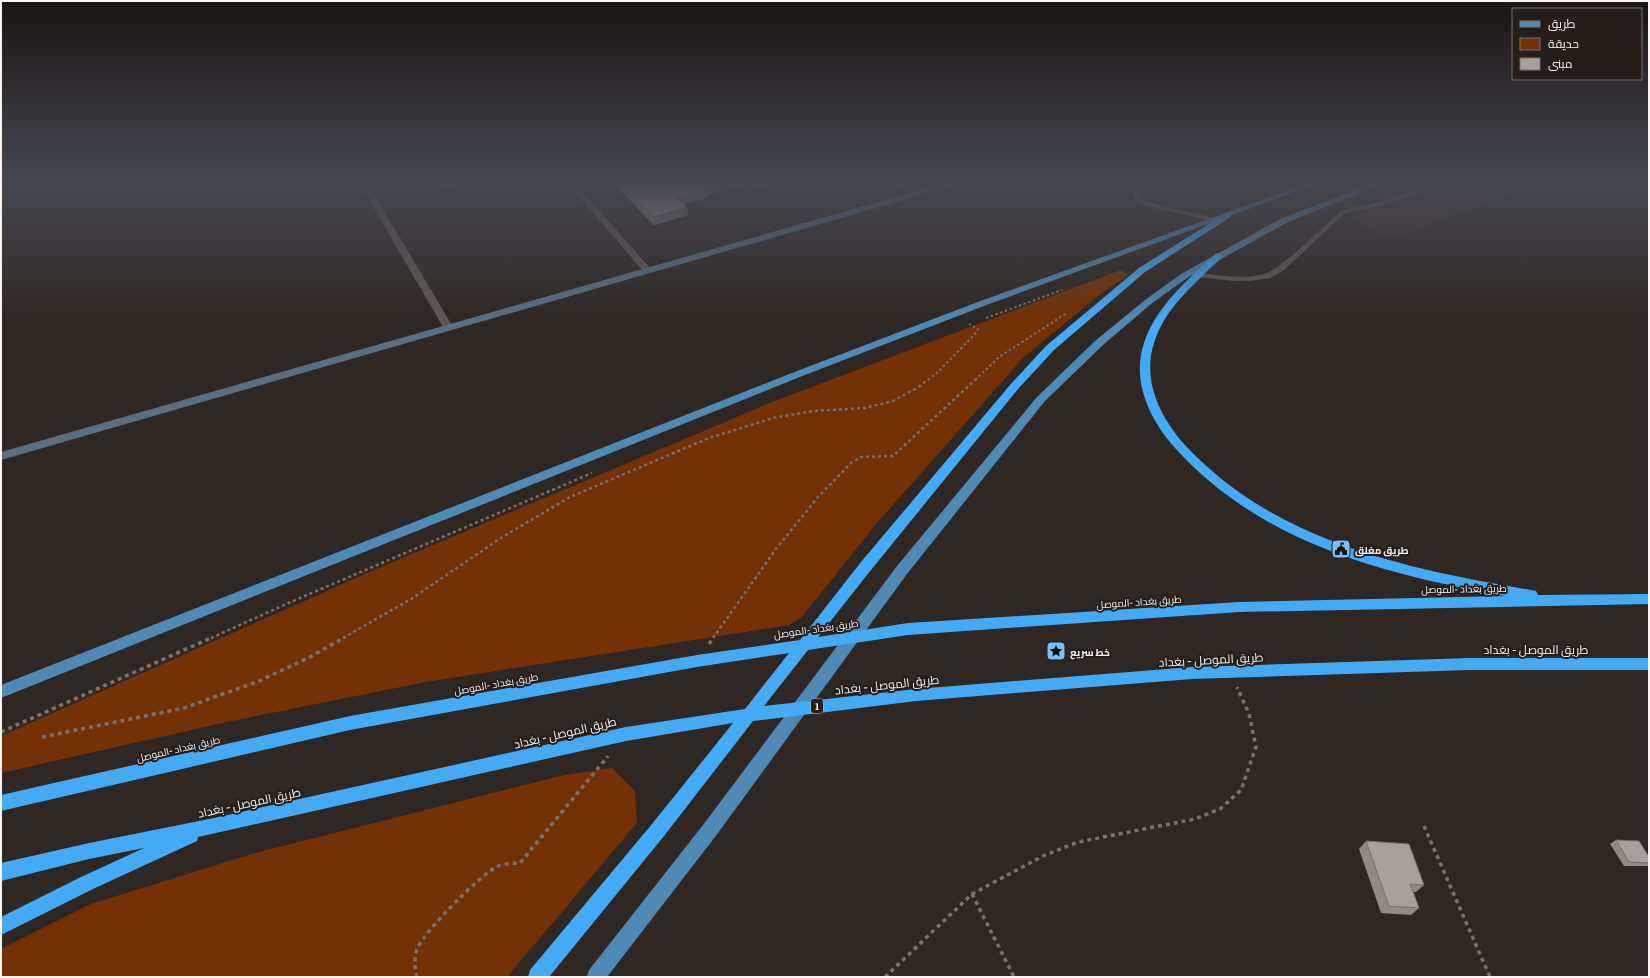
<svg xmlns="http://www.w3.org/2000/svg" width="1650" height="978" font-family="Literata,Cairo,serif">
<rect width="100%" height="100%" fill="#2e2723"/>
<path fill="#3c2e28" d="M1423,184h97l6,4 -130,50h-9l-42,-24z"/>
<g fill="#733105">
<path d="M1121,270l7,5 -29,20 -76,63 -146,165 -76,95 -12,7 -363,57 -199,40 -226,51v-37l373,-166 398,-168z"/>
<path d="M612,768l23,23 2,32 -130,154h-506v-28l90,-45 164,-51 310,-78z"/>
</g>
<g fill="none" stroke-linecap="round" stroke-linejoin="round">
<g stroke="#79726f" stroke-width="2" stroke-dasharray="2.5 2.5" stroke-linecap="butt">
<path d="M986,318l76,-28"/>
<path d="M928,380l10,-8 37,-38 3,-5 -9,-5"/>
<path d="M975,380l24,-23 68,-44"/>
</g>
<g stroke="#79726f" stroke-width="2.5" stroke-dasharray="3 3" stroke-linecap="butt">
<path d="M211,638l82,-37 299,-128"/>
<path d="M343,638l68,-39 93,-63 66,-39 139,-59 64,-20 40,-7 52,-3 28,-7 24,-13 12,-9"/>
<path d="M713,638l63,-89 42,-52 33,-34 10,-6 32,-1 83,-77"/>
</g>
<g stroke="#79726f" stroke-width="3.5" stroke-dasharray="4 4" stroke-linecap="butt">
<path d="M709,644l5,-7"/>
<path d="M1,732l212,-95"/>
<path d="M42,737l142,-29 75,-27 51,-24 35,-20"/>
<path d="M1424,826l66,151"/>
<path d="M972,894l42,83"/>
<path d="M417,977c-3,-10 -3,-21 1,-30 9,-18 60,-70 78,-80 7,-4 16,-3 24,-4l88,-107"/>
<path d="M885,977l87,-83 71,-38 35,-14 117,-23 25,-10 21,-19 15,-43 -7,-33 -12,-27"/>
</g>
<g fill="#605753" fill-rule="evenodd">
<path d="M1149,184h8l-18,10 1,4 11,5 64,15 4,2 -4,2 -68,-16 -12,-6 -3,-7 1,-1z"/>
<path d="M1433,184h9l-41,16 -21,6 -26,5 -10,3 -61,57 -13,7 -19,3h-16l-36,-4 -4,-2 4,-2c21,2 44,7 65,1 18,-5 59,-48 76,-62l12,-5 38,-7z"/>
</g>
<g fill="#605753" fill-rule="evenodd">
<path d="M360,184h8l85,143 -2,2 -3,1 -5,-3z"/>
<path d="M568,184h8l74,84 2,2 -2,2h-6z"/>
<path d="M896,184h9l13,10 -4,2h-3z"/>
</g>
<path fill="#587084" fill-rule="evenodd" d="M941,184h12l-1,2 -951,274v-8z"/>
<g fill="#4f89b5" fill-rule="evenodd">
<path d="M1306,184h11l-328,120 -184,71 -804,323v-13l796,-314 186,-71z"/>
<path d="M1371,184h11l-96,39 -99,55 -36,26 -48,41 -58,56 -138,173 -192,263 -108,140h-20l2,-7 114,-145 194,-259 140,-169 58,-56 50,-41 36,-26 99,-55z"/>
</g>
<path fill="#44aaf6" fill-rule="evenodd" d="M1226,213l4,3 -1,2 -84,54 -91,78 -36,39 -147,181 -53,67 90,-14 331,-21 266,-6c-122,-22 -244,-53 -330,-148 -25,-28 -44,-67 -31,-105 12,-37 44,-63 71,-89l3,-1 4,3 -1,2c-25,25 -56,49 -67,85 -12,37 6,74 31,102 90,97 221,124 346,145l5,1 2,4 111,-1v10l-410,8 -331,23 -100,15 -44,56 152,-17 276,-22 277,-9h180v12h-180l-277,9 -276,22 -163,20 -89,115 -115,141h-21l2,-7 122,-146 81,-101 -107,18 -428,96 -1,4 -104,48 -92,46v-18l80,-40 63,-29 -55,11 -88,22v-18l88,-20 120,-24 417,-92 119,-18 44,-56 -92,14 -347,63 -349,81v-16l349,-79 347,-61 103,-15 61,-78 149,-177 36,-39 93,-78z"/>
</g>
<g fill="#918985">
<path d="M611,184h135l-37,11v2l-25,7 3,3 1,8 -34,10 -39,-40 -2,1z"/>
<path d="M754,184h21l-15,5z"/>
<path d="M1616,840l33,17v8l-2,1h-23l-14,-22z"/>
<path d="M1366,841l58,44 -8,7h-3l6,16 -8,7 -30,-2 -22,-64z"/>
</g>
<g fill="#766f6c">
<path d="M443,184h23l-21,4z"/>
<path d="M718,184h28l-37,11v2l-31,9 -1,-8 29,-11z"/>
<path d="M760,184h15l-15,5z"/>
<path d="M687,207l1,8 -34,10 -1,-8z"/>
</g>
<g fill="#a99f9b" stroke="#766f6c">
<path d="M620,184h98l-12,3 2,2 -31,9 10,9 -34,10z"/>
<path d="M1616,840l23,1 10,16v6l-20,-1z"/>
<path d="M1366,841l43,3 15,41 -14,-1 9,24 -30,-2z"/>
</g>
<linearGradient id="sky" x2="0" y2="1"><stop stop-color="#191513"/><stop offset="0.57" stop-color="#464750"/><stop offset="1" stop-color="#464750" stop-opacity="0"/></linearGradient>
<rect width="1650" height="321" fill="url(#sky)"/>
<defs>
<g id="civic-square" transform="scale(1)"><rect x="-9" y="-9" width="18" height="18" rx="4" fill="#7abff8" stroke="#251d1a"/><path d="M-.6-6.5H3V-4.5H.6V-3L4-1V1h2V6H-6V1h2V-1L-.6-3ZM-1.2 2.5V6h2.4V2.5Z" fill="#111"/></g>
<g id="sight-square" transform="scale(1)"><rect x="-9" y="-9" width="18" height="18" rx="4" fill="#7abff8" stroke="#251d1a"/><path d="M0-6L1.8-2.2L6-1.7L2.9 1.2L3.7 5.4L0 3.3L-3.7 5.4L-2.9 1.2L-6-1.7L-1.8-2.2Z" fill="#111"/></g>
</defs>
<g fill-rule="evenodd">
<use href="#civic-square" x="1341" y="549"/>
<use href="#sight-square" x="1056" y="651"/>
</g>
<g text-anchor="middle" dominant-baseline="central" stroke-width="4" stroke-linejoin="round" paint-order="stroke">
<rect fill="#251d1a" stroke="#b9b3b0" stroke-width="1" x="811" y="699" width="12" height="14" rx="3"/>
<g font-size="9" font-weight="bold" fill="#f9f3f1">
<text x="817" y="706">1</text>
</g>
<g font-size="10" font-weight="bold" fill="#f9f3f1" stroke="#251d1a" text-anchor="start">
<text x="1355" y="549">طريق مغلق</text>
<text x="1070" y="651">خط سريع</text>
</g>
<g font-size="10" fill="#f9f3f1" stroke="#251d1a">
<text transform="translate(1464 588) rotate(-1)">طريق بغداد -الموصل</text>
<text transform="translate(1139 601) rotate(-4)">طريق بغداد -الموصل</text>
<text transform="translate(816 628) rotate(-8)">طريق بغداد -الموصل</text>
<text transform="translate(496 683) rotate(-10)">طريق بغداد -الموصل</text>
<text transform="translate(178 748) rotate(-13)">طريق بغداد -الموصل</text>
</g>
<g font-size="12" fill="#f9f3f1" stroke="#251d1a">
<text x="1536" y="649">طريق الموصل - بغداد</text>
<text transform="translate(1211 659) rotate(-3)">طريق الموصل - بغداد</text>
<text transform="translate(887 684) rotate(-6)">طريق الموصل - بغداد</text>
<text transform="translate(565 732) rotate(-13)">طريق الموصل - بغداد</text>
<text transform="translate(249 802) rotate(-12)">طريق الموصل - بغداد</text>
</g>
</g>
<rect width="1650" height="978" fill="none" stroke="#f9f3f1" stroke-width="4"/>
<rect x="1512" y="8" width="130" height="72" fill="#251d1a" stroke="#7a7370"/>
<rect x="1520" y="21" width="20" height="6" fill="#4f89b5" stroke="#7a7370"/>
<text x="1548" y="28" font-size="12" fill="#f9f3f1">طريق</text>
<rect x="1520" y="38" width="20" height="12" fill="#733105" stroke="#7a7370"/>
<text x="1548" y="48" font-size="12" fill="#f9f3f1">حديقة</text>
<rect x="1520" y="58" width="20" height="12" fill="#a99f9b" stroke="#7a7370"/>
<text x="1548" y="68" font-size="12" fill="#f9f3f1">مبنى</text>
</svg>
